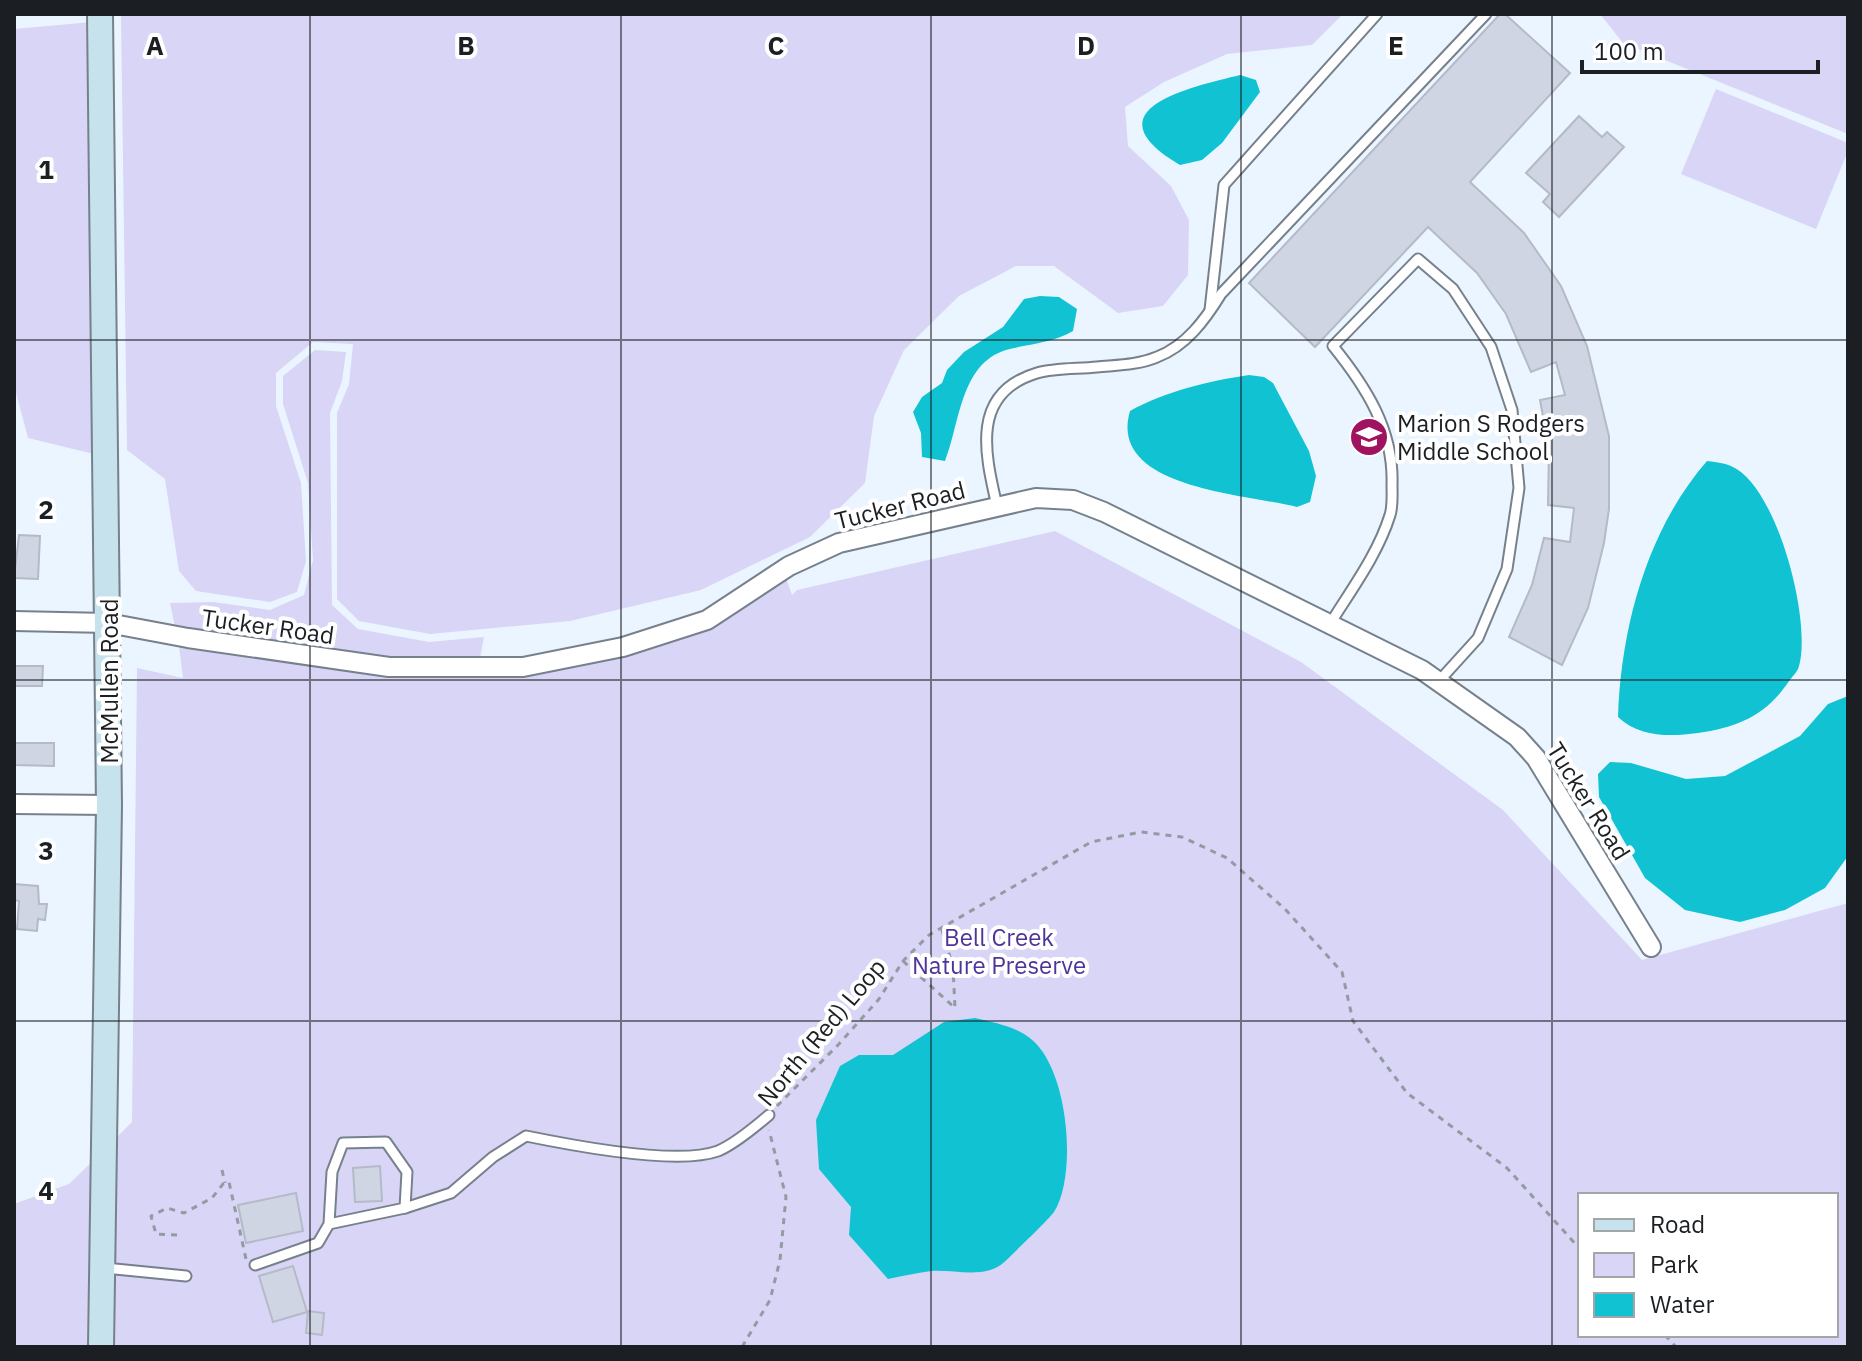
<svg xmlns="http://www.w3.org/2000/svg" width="1862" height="1361" font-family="'IBM Plex Sans',sans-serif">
<rect width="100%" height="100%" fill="#ebf5ff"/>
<g fill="#d9d5f6" fill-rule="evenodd">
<path d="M121,14h1222l-31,31 -85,9 -63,28 -39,25 3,39 43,40 18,34 -1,55 -25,31 -45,7 -64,-47h-38l-57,30 -55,54 -30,66 -9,67 -55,54 -109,53 -131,31 -140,13 -71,-13 -22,-22v-186l12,-29 4,-40 -40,-2 -37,31v33l25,77 5,78 -9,31 -27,10 -74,-11 -17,-20 -14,-92 -38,-29z"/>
<path d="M1600,14h248v120l-225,-91z"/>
<path d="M92,22l6,433 -70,-17 -14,-53v-356z"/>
<path d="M1716,89l132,54v8l-32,78 -135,-55z"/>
<path d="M315,350l31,2 -4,29 -12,32 2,192 26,24 71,13 55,-5 -4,21h-90l-215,-31 -5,-24 43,-1 57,8 34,-15 9,-35 -5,-77 -25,-79v-28z"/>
<path d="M1055,531l246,131 202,148 139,150 206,-57v444h-1739l3,-205 20,-20 5,-454 46,10 -4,-32 209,30h136l101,-20 84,-27 77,-51 6,17 5,-5zM1580,1195h256v140h-256z"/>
<path d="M96,1158l-3,189h-79v-143l55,-20z"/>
</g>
<g fill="#11c3d2">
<path d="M1240,75l16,5 4,12 -38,51 -20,17 -22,5c-94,-56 12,-78 60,-90z"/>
<path d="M1040,296l19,1 18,12 -4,22c-20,12 -45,13 -67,19 -46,14 -46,74 -61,111l-23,-4 -1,-24 -8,-21 9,-15 20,-14 5,-13 17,-18 39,-25 21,-28z"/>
<path d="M1249,375l15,2 9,6 36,68 7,25 -6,26 -13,5c-50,-13 -190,-18 -167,-96 36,-20 79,-30 119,-36z"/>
<path d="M1707,461c8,1 17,2 24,5 46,19 81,155 68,200 -1,5 -7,11 -10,15 -23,35 -52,46 -91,52 -29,4 -59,4 -80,-16 3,-90 29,-187 89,-256z"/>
<path d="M1848,696v160l-23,32 -40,22 -45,12 -55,-12 -40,-32 -46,-81 -1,-23 12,-12 21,1 55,16 39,-3 75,-40 28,-32z"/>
<path d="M975,1018c20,5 40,8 56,21 37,29 47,135 23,173 -2,4 -47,48 -52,52 -20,15 -49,5 -71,7 -15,2 -29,5 -43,8l-39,-44 2,-28 -32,-38 -3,-49 24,-54 19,-11h34l51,-33z"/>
</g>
<g fill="#cfd5e3" stroke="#b4bac8" stroke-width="2">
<path d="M1500,14h5l65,59 -100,109 54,51 37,53 26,60 22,90v73l-5,34 -16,65 -26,57 -53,-28 23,-52 12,-47 26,4 4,-34 -26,-3 1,-56 -9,-49 25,-5 -9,-33 -25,10 -25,-58 -29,-41 -49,-46 -113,120 -66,-64z"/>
<path d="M1579,116l23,21 5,-5 17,15 -65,70 -16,-15 7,-8 -24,-21z"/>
<path d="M19,535l21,1 -2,43 -24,-1z"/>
<path d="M14,666h29l-1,20h-28z"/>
<path d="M14,743h40v23l-40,-1z"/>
<path d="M14,884l24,2 1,18h8l-2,16 -7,-1 -1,12 -20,-2 2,-28 -5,-1z"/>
<path d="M380,1166l2,35 -27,1 -2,-34z"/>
<path d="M296,1193l7,38 -57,12 -8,-38z"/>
<path d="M293,1266l14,46 -34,10 -14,-46z"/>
<path d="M308,1311l16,2 -2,22 -16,-2z"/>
</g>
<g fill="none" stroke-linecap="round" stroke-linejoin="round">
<g stroke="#76818c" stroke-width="13">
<g id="lane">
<path d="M1210,310l14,-125 153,-171"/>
<path d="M997,506c-12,-52 -27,-113 40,-133 18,-5 41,-4 60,-6 20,-2 41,-2 60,-10 29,-11 48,-37 64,-63l265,-280"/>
<path d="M1330,624c21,-34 48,-70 60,-109 3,-9 2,-21 2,-30 2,-55 -26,-98 -59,-139l85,-87 35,30 38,58 21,63 7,78 -12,81 -29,69 -39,43"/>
<path d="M405,1208l46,-15 42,-36 33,-21c44,9 151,30 192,15 17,-7 37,-24 51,-36"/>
<path d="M255,1265l63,-22 11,-19 76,-16 2,-36 -21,-30 -43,1 -11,29 -3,52"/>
<path d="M105,1268l81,8"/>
</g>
</g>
<g stroke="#76818c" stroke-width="22">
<g id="street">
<path d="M14,621l94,2 80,15 201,29h134l100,-20 84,-27 82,-54 50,-23 197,-45 37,2 31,12 318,158 95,67 19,21 115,189"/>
<path d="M14,804l95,1"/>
</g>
</g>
<g stroke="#76818c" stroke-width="28">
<path id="secondary" d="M100,14l9,791 -8,542"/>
</g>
<g stroke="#939ba2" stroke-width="3" stroke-dasharray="6 6" stroke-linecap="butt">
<path d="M903,961l52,47 -2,-41 -12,-40"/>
<path d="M777,1106l62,-62 40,-45 24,-38 26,-26 162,-93 50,-10 41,5 45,21 58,51 57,63 11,49 54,72 100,75 73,81"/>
<path d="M222,1170l3,13"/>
<path d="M177,1235l-21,-1 -5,-18 16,-8 17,5 28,-15 11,-14 6,-2 17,77"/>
<path d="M1665,1335l11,12"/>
<path d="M742,1347l28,-47 10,-40 6,-63 -17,-67"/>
</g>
<use href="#lane" stroke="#fff" stroke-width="9"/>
<use href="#street" stroke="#fff" stroke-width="18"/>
<use href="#secondary" stroke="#c6e2ec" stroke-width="24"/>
</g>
<path fill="none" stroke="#1b1f23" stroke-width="2" stroke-opacity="0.55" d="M310,14v1333M621,14v1333M931,14v1333M1241,14v1333M1552,14v1333M14,340h1834M14,680h1834M14,1021h1834"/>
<defs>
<g id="school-disc" transform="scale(2)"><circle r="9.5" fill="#a0145f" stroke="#fff"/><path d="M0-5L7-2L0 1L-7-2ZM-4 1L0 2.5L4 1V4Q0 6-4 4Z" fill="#fff"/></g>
</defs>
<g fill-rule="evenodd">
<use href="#school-disc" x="1369" y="437"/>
</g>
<g text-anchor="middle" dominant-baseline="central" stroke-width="8" stroke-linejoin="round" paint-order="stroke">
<g font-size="24" fill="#1b1f23" stroke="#fff" text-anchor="start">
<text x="1397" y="423">Marion S Rodgers<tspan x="1397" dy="28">Middle School</tspan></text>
</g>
<g font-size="24" fill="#1b1f23" stroke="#fff">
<text transform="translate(900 505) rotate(-14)">Tucker Road</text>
<text transform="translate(268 626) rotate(8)">Tucker Road</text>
<text transform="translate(109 681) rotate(-90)">McMullen Road</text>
<text transform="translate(1589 801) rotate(58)">Tucker Road</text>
<text transform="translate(821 1032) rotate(-50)">North (Red) Loop</text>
</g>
<g font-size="24" fill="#4f3498" stroke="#fff">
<text x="999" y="937">Bell Creek<tspan x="999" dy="28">Nature Preserve</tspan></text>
</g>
</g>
<g font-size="26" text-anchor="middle" font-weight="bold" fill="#1b1f23" stroke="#fff" stroke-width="8" stroke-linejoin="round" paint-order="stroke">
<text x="155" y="55">A</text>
<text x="466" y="55">B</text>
<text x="776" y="55">C</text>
<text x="1086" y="55">D</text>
<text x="1396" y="55">E</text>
<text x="46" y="179">1</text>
<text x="46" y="519">2</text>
<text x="46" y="860">3</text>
<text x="46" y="1200">4</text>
</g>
<rect width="1862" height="1361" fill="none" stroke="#1b1f23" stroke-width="32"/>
<rect x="1578" y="1193" width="260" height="144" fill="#ffffff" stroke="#a4a5a7" stroke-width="2"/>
<rect x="1594" y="1219" width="40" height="12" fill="#c6e2ec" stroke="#a4a5a7" stroke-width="2"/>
<text x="1650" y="1233" font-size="24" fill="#1b1f23">Road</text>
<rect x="1594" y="1253" width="40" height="24" fill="#d9d5f6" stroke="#a4a5a7" stroke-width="2"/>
<text x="1650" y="1273" font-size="24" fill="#1b1f23">Park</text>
<rect x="1594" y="1293" width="40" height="24" fill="#11c3d2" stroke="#a4a5a7" stroke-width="2"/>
<text x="1650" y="1313" font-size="24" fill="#1b1f23">Water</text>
<path d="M1582 60v12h236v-12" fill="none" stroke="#1b1f23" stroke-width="4"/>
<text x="1594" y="60" font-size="24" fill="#1b1f23" stroke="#ffffff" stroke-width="6" paint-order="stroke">100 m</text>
</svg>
